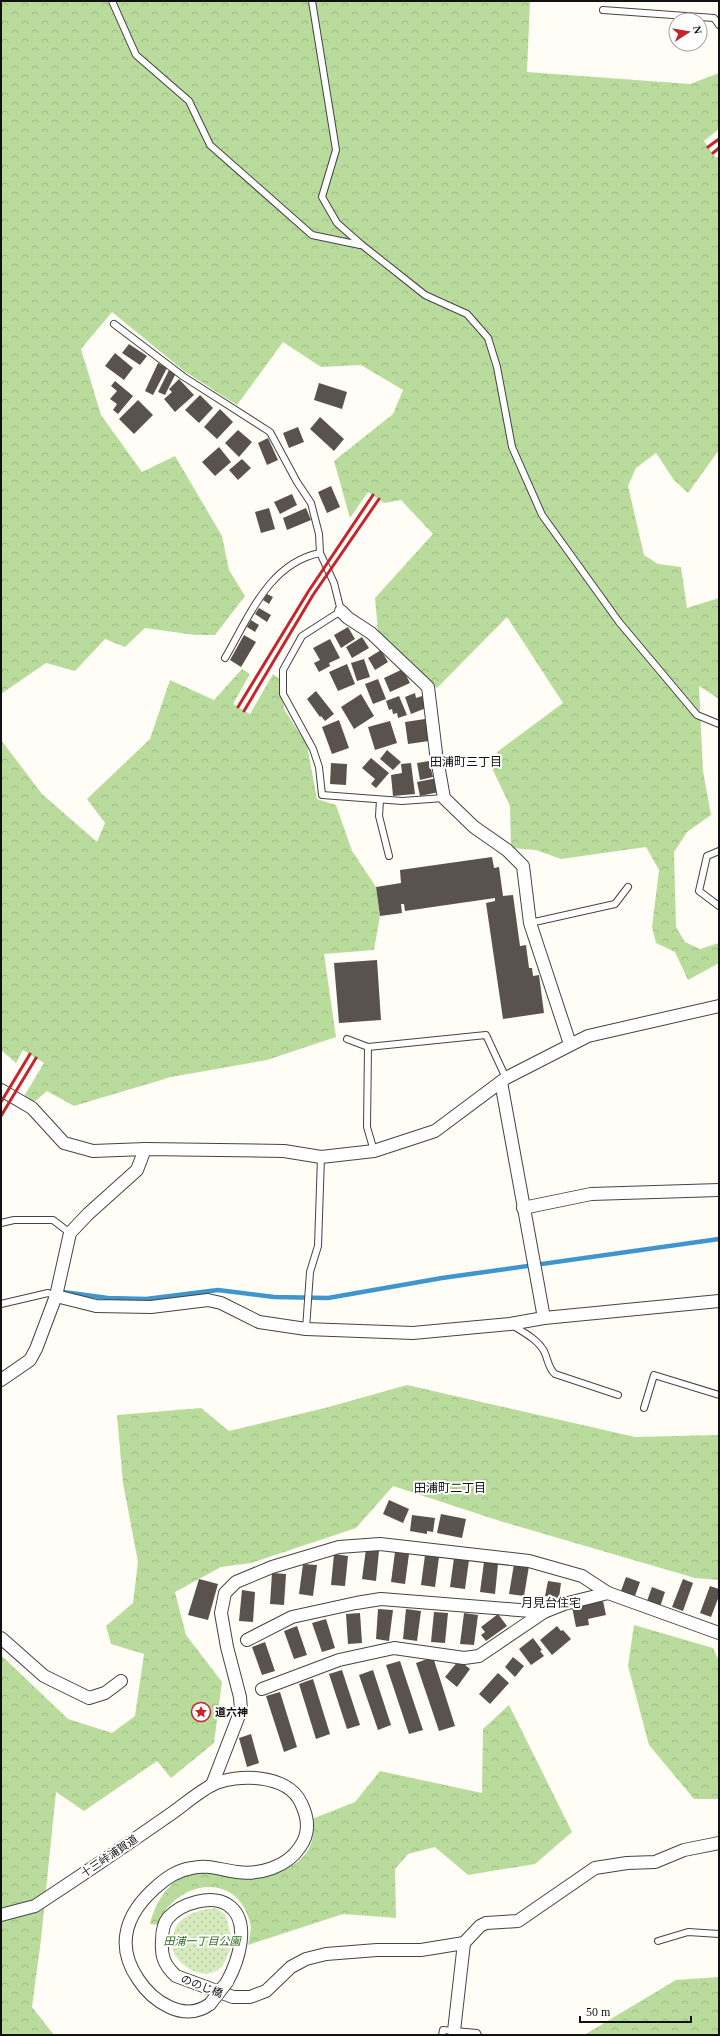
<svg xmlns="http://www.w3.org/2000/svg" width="720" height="2036" font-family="'Times New Roman','Noto Sans JP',serif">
<defs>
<pattern id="forest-crowns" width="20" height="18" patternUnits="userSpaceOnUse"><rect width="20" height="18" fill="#b9dc9c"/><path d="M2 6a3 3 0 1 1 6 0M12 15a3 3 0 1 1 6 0" fill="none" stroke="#9ebc85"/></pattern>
<pattern id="park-dots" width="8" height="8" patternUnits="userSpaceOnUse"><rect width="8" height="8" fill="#d5ebbd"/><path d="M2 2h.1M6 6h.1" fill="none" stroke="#b6c8a1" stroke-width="1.8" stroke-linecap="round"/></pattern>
</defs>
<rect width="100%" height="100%" fill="#fffdf5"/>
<g fill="url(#forest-crowns)">
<path d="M1,1h529l-3,71 163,12 29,-11v56l-15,12 12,17 3,-2v294l-31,43 -14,-13 -18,-27 -20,15 -8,18 16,69 14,9 23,3 6,41 32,-10v101l-20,-13 4,85 8,44 -24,17 -13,20 2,75 9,15 15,7 19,-6v20l-31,17 -13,-28 -19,-9 -4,-16 7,-57 -13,-23 -85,12 -25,-9 -25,-2 -1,-42 -19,-40 9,-6 -3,-8 66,-49 -56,-86 -70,71 -59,-57 -3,-33 58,-64 -32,-34 -17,3 -16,-11 -18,26 -16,-57 59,-47 10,-24 -42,-25 -40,2 -38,-25 -46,63 -53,-34 -72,-59 -31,37 20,66 41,57 33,-16 47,80 7,34 16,26 -30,39h-20l-50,-7 -20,19 -20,-8 -30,32 -29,-8 -45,31z"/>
<path d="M242,669l8,5 -17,30 17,10 23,-40 7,5 4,30 23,36 10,54 19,6 16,46 24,36 4,29 -6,34 -50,4 12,83 -69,23 -96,17 -97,29 -27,-15 -14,12 -10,-5 21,-35 -21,-13 -7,13 -15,-13v-310l41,54 55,48 8,-19 -18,-24 63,-60 20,-59 44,20z"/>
<path d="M407,1385l228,52 84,-2v145l-24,-2 -195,-57 -107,-35 -37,42 -105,35 -30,4 -46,25 11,43 36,47 -8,61 -43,35 -14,-17 -73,50 -28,-19 -15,147 -9,68 22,28h-53v-380l67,64 44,14 23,-17 9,-62 -33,-10 -5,-18 27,-23 5,-41 -15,-79 -6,-68 84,-7 28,23 96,-23z"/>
<path d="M634,1625l79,23 6,13v138h-25l-45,-54 -21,-79z"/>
<path d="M509,1705l63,127 -37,32 -67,11 -33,-28 -27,7 -13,15 1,49 -53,-4 -95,31c1,-7 4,-16 2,-22 -10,-44 -56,-46 -83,-15 -3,5 -5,12 -7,17l-10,-1c6,-24 20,-46 46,-52 16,-4 43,7 61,5 23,-2 54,-16 56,-42 1,-5 0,-11 -1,-16l43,-17 25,-31 102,22 1,-64z"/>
<path d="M719,1977v58h-135l92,-55z"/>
</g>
<path fill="url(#park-dots)" d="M216,1908l9,6c6,19 10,31 -1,49 -12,20 -39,9 -49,-8 -2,-3 -2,-8 -2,-12 -2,-25 21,-33 43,-35z"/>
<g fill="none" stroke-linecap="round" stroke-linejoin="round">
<path stroke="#3f96cf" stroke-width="4.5" d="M63,1292l45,6 38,1 72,-9 56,7 54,1 114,-20 277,-39"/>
</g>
<g fill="#5a524d">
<path d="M129,344l18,12 -7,9 -18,-12z"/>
<path d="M115,353l18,15 -9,12 -19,-14z"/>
<path d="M158,363l9,5 -14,27 -8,-4z"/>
<path d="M169,370l7,3 -11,22 -7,-3z"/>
<path d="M179,379l15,16 -19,17 -11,-13 8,-7 -3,-3z"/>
<path d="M115,381l18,15 -15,18 -5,-4 4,-6 -7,-5 7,-8 -6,-5z"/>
<path d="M319,383l28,9 -5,17 -28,-9z"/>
<path d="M200,395l13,13 -14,15 -14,-13z"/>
<path d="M138,400l15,15 -19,19 -15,-15z"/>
<path d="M220,409l13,13 -16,17 -13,-12z"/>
<path d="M320,417l24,22 -10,12 -24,-22z"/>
<path d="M298,427l6,15 -15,6 -6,-15z"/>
<path d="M238,430l14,12 -13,15 -14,-14z"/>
<path d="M268,438l10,22 -11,5 -9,-22z"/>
<path d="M219,447l12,15 -16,14 -13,-14z"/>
<path d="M242,459l9,9 -13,12 -9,-10z"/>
<path d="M331,486l9,21 -13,6 -9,-21z"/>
<path d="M292,494l5,11 -17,9 -6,-12z"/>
<path d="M269,508l6,21 -14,4 -6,-21z"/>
<path d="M306,508l5,12 -24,10 -4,-12z"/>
<path d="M267,594l6,3 -4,7 -6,-4z"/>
<path d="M259,608l12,7 -4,7 -12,-8z"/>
<path d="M251,620l8,5 -4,7 -8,-5z"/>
<path d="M348,627l7,12 -14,9 -7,-13z"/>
<path d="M244,635l12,7 -15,25 -11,-7z"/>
<path d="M362,637l7,11 -17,10 -6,-11z"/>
<path d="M330,639l10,19 -11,5 1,3 -11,6 -5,-9 6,-3 -7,-12z"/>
<path d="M381,650l7,12 -13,8 -7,-12z"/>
<path d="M364,659l6,18 -13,4 -6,-18z"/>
<path d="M347,664l8,20 -17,7 -9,-19z"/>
<path d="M403,669l7,14 -20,9 -6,-14z"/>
<path d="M378,679l8,20 -13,5 -8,-20z"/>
<path d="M316,691l18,23 -9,7 -4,-5 -1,1 -13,-18z"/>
<path d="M415,693l1,5 6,-2 4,12 -15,6 -6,-17z"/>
<path d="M361,694l13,22 -20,13 -13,-22z"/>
<path d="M399,696l8,19 -9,3 -1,-5 -4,1 -1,-5 -3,1 -3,-9z"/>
<path d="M425,719l4,22 -21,3 -3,-22z"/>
<path d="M339,720l10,28 -17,6 -10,-27z"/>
<path d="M390,721l7,22 -22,7 -7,-23z"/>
<path d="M387,750l14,12 -8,8 -13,-11z"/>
<path d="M371,758l18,15 -13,15 -5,-4 4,-5 -13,-11z"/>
<path d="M429,761l4,16 -13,3 -3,-17z"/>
<path d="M331,763l16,1 -1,21 -16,-1z"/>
<path d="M411,763l4,31 -22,2 -2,-21 11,-2 -1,-9z"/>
<path d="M437,778l2,14 -19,4 -3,-14z"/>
<path d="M492,857l2,11 5,-1 4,29 10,-1 7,51 6,-1 3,23h3l1,8 6,-1 5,38 -41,6 -17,-116 9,-2v-3l-90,13 -1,-7h-3l1,9 -22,3 -4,-29 25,-4 -1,-13z"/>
<path d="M377,960l4,60 -42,3 -5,-60z"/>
<path d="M389,1500l20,9 -6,14 -20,-9z"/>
<path d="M441,1514l25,5 -4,19 -25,-5z"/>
<path d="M412,1515l23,3 -2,14 -6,-1v3l-17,-3z"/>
<path d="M366,1549l13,2 -3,30 -14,-2z"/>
<path d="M395,1552l14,2 -4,30 -14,-2z"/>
<path d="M334,1554l14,2 -3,30 -14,-1z"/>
<path d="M425,1555l14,2 -4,30 -14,-2z"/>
<path d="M454,1558l15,2 -4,29 -15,-2z"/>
<path d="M484,1562l14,2 -3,30 -15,-2z"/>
<path d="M303,1564l14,1 -4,31 -14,-2z"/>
<path d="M514,1564l15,2 -5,30 -15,-2z"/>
<path d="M272,1573l14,1 -2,31 -14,-1z"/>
<path d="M626,1577l14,5 -5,14 -14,-5z"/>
<path d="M199,1579l19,5 -10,36 -20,-5z"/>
<path d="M683,1579l10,4 -10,28 -11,-4z"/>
<path d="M548,1581l13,2 -2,15 -14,-2z"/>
<path d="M710,1586l9,3v7l-8,21 -11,-4z"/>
<path d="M652,1587l13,5 -5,15 -13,-6z"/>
<path d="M242,1590l13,2 -2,30 -14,-1z"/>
<path d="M603,1601l3,14 -18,4 1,6 -13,2 -4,-20z"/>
<path d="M378,1609l15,1 -4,31 -13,-2z"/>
<path d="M406,1609l15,2 -4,30 -14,-2z"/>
<path d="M434,1612l14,1 -3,30 -14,-1z"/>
<path d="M360,1613l2,30 -14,1 -2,-30z"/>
<path d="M464,1613l14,2 -4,30 -14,-1z"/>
<path d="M498,1614l9,12 -21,15 -5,-6 4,-3 -4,-5z"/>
<path d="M326,1619l9,29 -13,4 -10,-29z"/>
<path d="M297,1626l10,29 -13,4 -10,-28z"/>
<path d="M557,1626l4,5 2,-1 8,9 -19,16 -12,-15z"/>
<path d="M533,1638l9,12 -2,1 4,5 -13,9 -12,-16z"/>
<path d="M265,1642l10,29 -13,4 -10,-28z"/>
<path d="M433,1657l22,69 -16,5 -23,-68z"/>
<path d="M513,1657l11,9 -9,11 -10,-10z"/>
<path d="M459,1660l11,9 -13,18 -12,-10z"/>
<path d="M400,1661l23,69 -14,4 -23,-69z"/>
<path d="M342,1670l18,55 -13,4 -18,-55z"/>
<path d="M373,1670l18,55 -13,5 -19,-55z"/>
<path d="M498,1673l11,10 -19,21 -11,-10z"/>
<path d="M313,1679l17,55 -14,5 -17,-55z"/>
<path d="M280,1692l17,55 -13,5 -18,-56z"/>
<path d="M251,1734l8,29 -12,4 -8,-29z"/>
</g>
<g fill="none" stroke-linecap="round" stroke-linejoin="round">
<g stroke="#444" stroke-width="8">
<g id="service">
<path d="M112,1l24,54 53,46 21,44 102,90 48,10"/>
<path d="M312,1l24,149 -14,47 15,26 25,22 63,50 42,19 21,24 9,29 15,80 30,68 77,107 78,93 22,9"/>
<path d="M603,10l111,8 5,7"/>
<path d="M114,324l70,53 86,55 27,50 14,21 8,31 1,19 14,30 7,28 -39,25 -19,34v24l30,55 6,18 3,28 80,6 42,-3"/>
<path d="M225,658c24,-41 44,-95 95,-105"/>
<path d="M380,800l-1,16 10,40"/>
<path d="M719,851l-12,5 -8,35 20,15"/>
<path d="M530,923l85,-19 13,-17"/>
<path d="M347,1039l21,8 -1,80 7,24"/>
<path d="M368,1047l118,-12 20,43"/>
<path d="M1,1223l13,-3h39l17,13"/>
<path d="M1,1304l47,-11 8,3"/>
<path d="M512,1325c11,7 25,14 32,26 4,8 4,17 11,23l63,21"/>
<path d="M306,1329l4,-57 8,-26 3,-89"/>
<path d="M644,1408l10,-33 65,20"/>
<path d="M658,1941l30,-9 31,2"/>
<path d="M442,2035l1,-5 34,3 1,2"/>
</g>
</g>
<g stroke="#444" stroke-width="14">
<g id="minor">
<path d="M341,611l7,7 23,15 57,54 8,66 8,45 30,29 33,23 16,16 7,57 40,121"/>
<path d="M501,1082l43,236"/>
<path d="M1,1090l31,18 32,35 29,8 52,-2 139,2 37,6 53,-6 61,-20 71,-53 82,-42 131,-30"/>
<path d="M523,1208l68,-14 128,-4"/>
<path d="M56,1296l40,10 55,1 57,-7 13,3 38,19 47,7 107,4 97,-9 34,-6 175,-17"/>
<path d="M1,1380l29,-20 6,-11 20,-53 14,-63 18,-19 49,-44 8,-21"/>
<path d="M1,1638l43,38 45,22 16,-5 16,-12"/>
<path d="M247,1640l45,-23 64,-14 25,-4 163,13"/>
<path d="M262,1689l77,-29 55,-12 70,10 15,-2 65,-44 20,-8 44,-11"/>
<path d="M212,1785l29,-75 -1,-13 -13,-50 -6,-34 4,-20 11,-11 36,-15 67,-20 41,-3 149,17 53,15 26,17 111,40"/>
<path d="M1,1915l34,-9c44,-29 87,-58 130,-88 14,-9 33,-26 47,-33 25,-12 76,-11 89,18 7,14 9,30 -1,44 -13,20 -40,28 -63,25 -16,-2 -30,-8 -45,-4 -15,2 -26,10 -37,20 -29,26 -40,57 -17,91 15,23 46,44 72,25"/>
<path d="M227,1982c11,-20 25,-61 1,-77 -16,-11 -47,-2 -60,13 -5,6 -6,14 -6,23 -1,15 2,24 14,35l57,21h17l16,-6 25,-24 15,-8 20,-5 51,-4h44l43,-7 16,-17 6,-3 32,-2 77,-53 32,-5 28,-1 29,-12 35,-7"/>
<path d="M454,2031l10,-88"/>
</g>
</g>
<use href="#service" stroke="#fff" stroke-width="6"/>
<use href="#minor" stroke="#fff" stroke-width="12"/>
<g stroke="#c4262e" stroke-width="3">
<path d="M708,147l11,-8"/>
<path d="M713,153l6,-5"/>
<path d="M238,707l70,-115 65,-97"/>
<path d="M244,711l69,-116 66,-96"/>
<path d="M1,1102l29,-48"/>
<path d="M1,1116l35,-58"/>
</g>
<g stroke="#444" stroke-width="14" stroke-linecap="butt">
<path id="minor-bridge" d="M210,2004l17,-22"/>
</g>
<use href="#minor-bridge" stroke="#fff" stroke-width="12"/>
</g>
<defs>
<g id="sight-ring" transform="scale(1)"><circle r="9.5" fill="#fff" stroke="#c4262e" stroke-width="1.5"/><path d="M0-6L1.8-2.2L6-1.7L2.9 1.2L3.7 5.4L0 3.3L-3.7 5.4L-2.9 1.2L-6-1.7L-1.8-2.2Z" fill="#c4262e"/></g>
</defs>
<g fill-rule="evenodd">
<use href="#sight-ring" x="201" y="1712"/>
</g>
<g text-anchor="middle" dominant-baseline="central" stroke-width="4" stroke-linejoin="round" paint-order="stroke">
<g font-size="11" font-weight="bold" fill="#111" stroke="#fff" text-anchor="start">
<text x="215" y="1712">道六神</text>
</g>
<g font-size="11" fill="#111" stroke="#fff">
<text transform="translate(109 1856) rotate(-34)">十三峠浦賀道</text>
<text transform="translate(202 1986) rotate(21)">ののじ橋</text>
</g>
<g font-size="11" font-style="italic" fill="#2f6b1f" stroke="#fff">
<text x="202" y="1941">田浦一丁目公園</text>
</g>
<g font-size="12" fill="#111" stroke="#fff">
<text x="466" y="762">田浦町三丁目</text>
<text x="450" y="1488">田浦町二丁目</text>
<text x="551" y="1603">月見台住宅</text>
</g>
</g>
<rect width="720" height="2036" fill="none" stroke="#111111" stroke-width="4"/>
<g transform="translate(688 32) rotate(78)"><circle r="19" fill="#ffffff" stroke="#a0a0a0"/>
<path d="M0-3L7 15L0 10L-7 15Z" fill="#c4262e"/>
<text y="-6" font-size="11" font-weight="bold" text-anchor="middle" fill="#111111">N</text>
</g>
<path d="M580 2016v6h111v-6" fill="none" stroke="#111111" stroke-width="2"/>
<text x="586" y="2016" font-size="12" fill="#111111" stroke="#ffffff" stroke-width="3" paint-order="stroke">50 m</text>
</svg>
